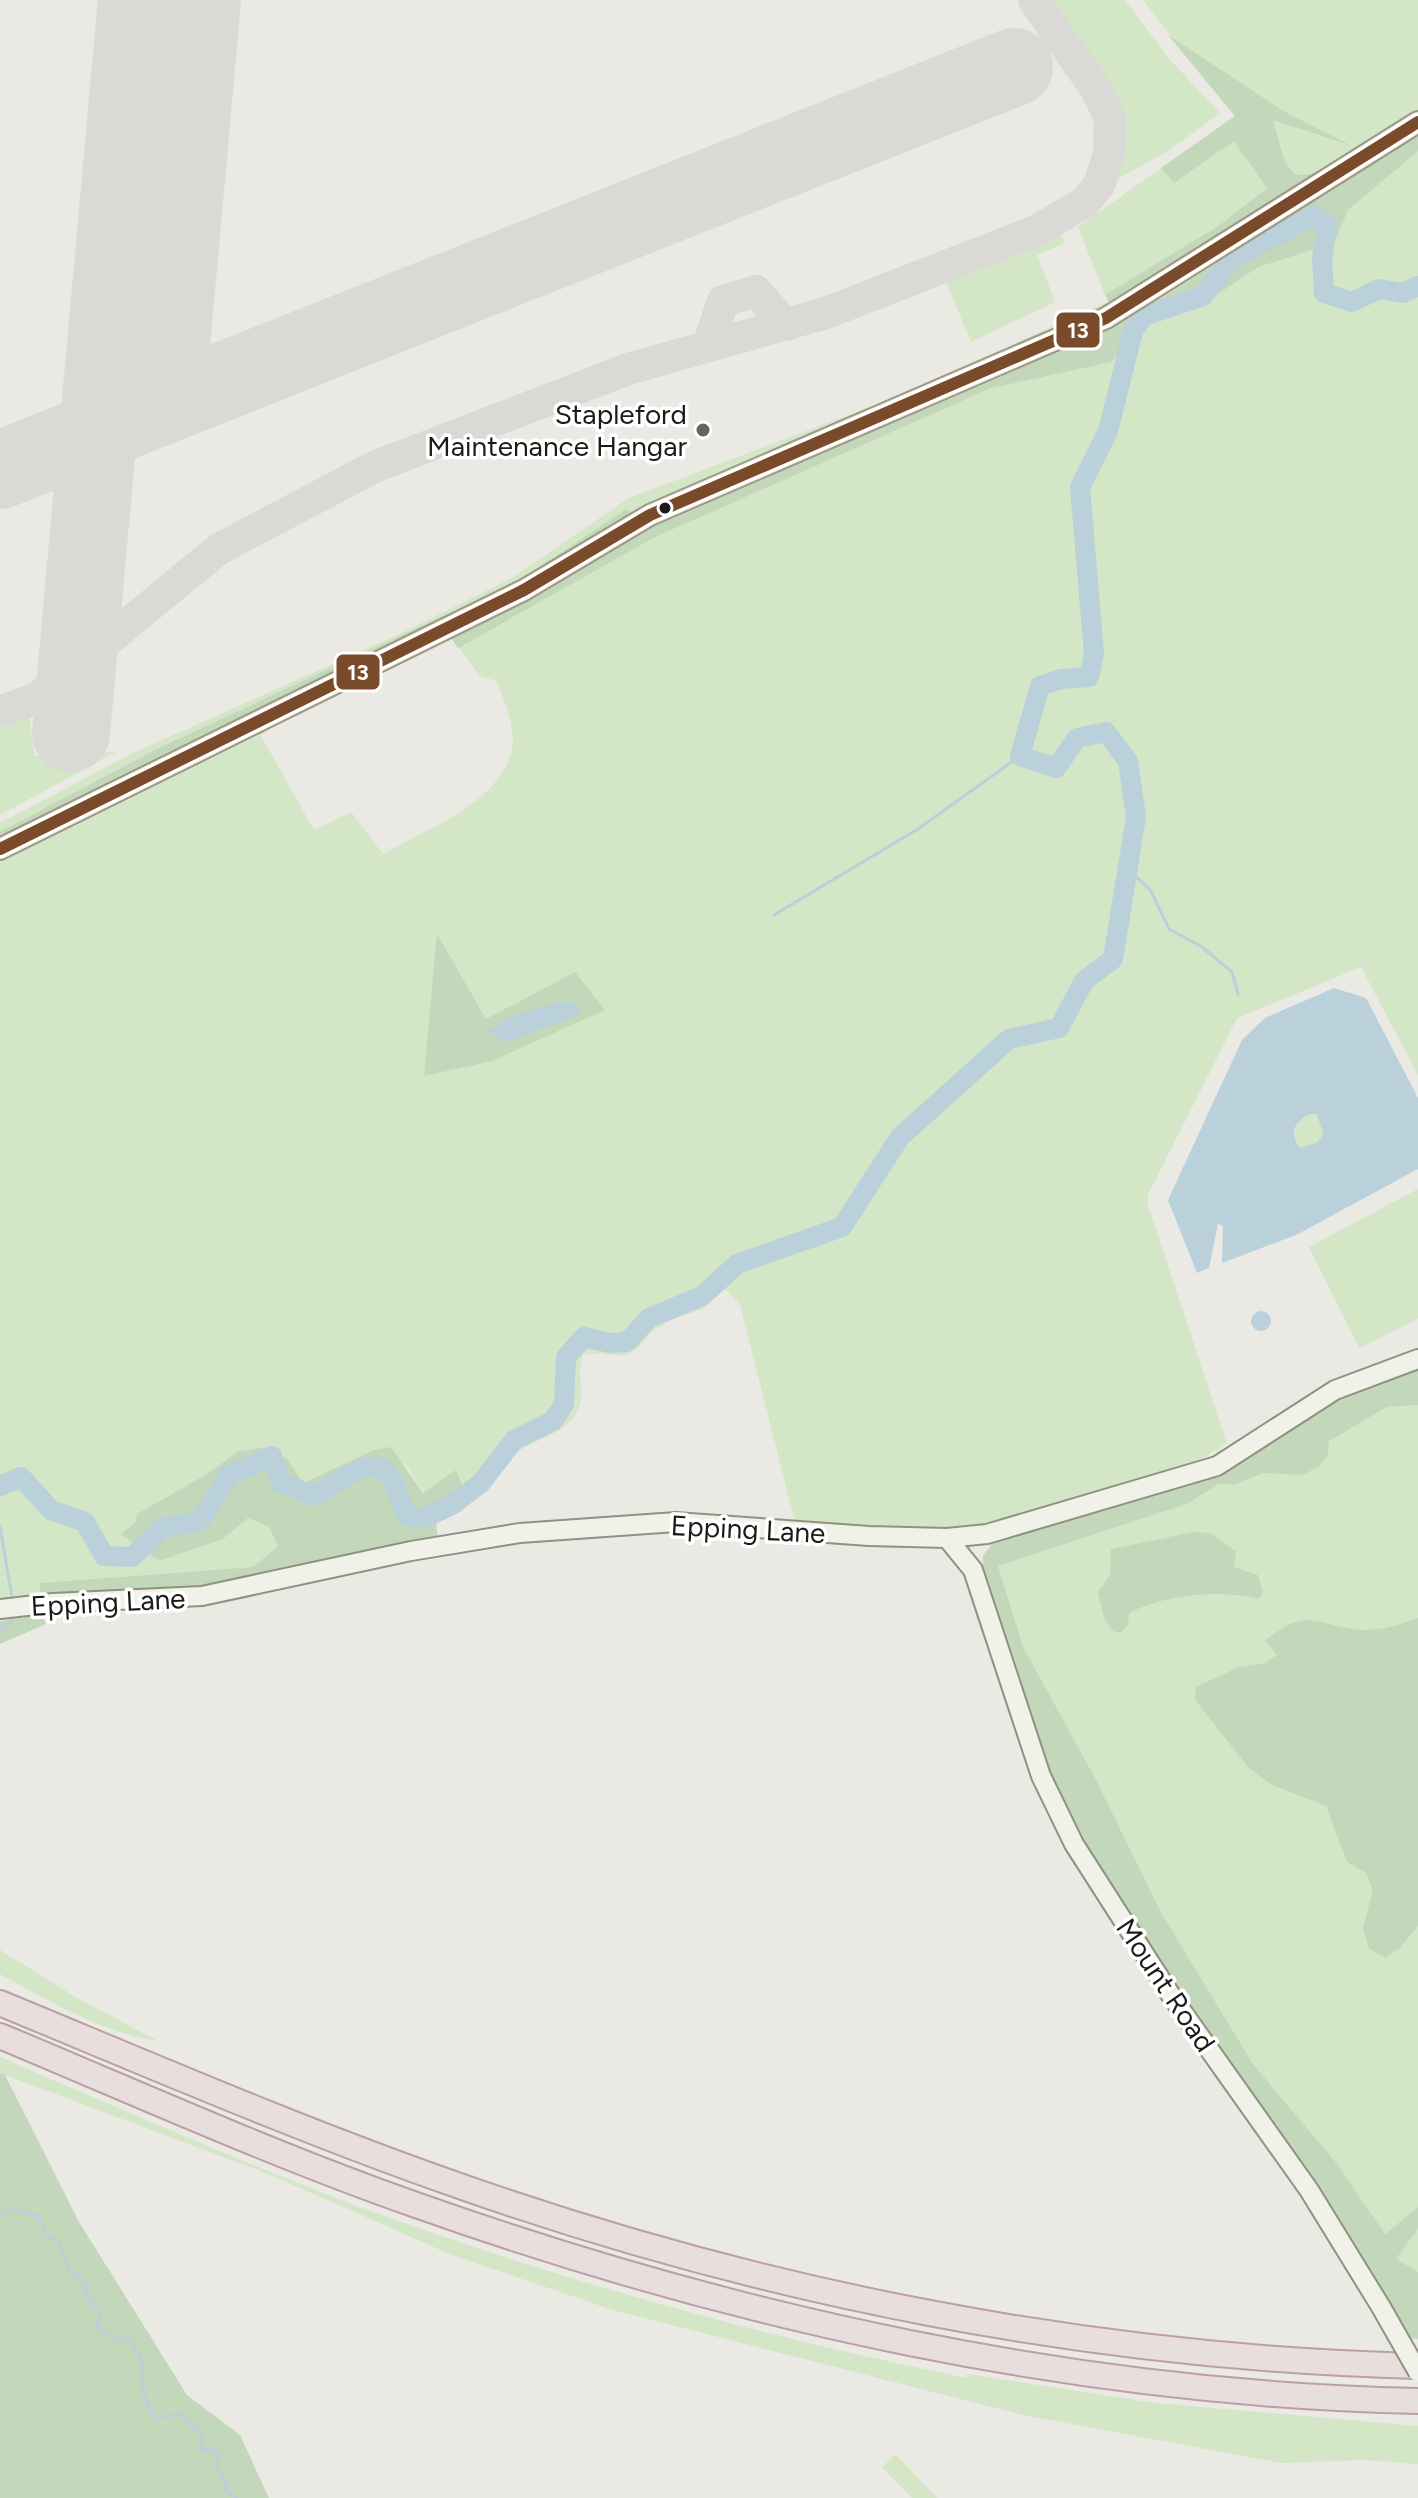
<svg xmlns="http://www.w3.org/2000/svg" width="1418" height="2498" font-family="Figtree,sans-serif">
<rect width="100%" height="100%" fill="#eae9e4"/>
<g fill="#d3e6c5" fill-rule="evenodd">
<path d="M1047,0h78l46,61 49,52 -52,38 -60,33c5,-11 12,-23 14,-35 7,-47 -46,-114 -75,-149z"/>
<path d="M1143,0h275v1075l-57,-108 -124,51 -89,177v10l79,239 -42,24 -215,62 -174,-4 -56,-221 -15,-16 -23,20 -31,11 -21,13 -11,14 -15,9 -25,-3 -16,2c-7,17 1,33 -3,49 -8,30 -43,32 -63,49 -18,15 -27,35 -48,49l-13,-31 -32,22 -17,-27 -33,-16 -71,33 -16,-24 -49,-8 -28,21 -73,42 86,25 25,-21 21,9 9,19 -25,21 -212,16v16l-41,6v-782l133,-70 269,-120 110,-55 117,-80 246,-93 233,-103 -30,-75 157,-111zM452,639l28,37 17,5c5,16 13,32 15,48 11,64 -84,100 -129,125l-32,-42 -37,18 -53,-94 15,-16zM438,934l48,85 89,-47 -151,103z"/>
<path d="M1061,234l4,9 -28,12 18,47 -84,40 -25,-60z"/>
<path d="M29,711l5,45 82,-4 -116,63v-91z"/>
<path d="M1309,1114h8l6,20 -5,8 -18,6c-10,-16 -6,-25 9,-34z"/>
<path d="M1418,1189v130l-59,29 -50,-101z"/>
<path d="M1418,1405v802l-33,27 -47,-69 -85,-101 -91,-150 -67,-136 -73,-131 -24,-81 189,-62 32,-20h17l27,-11 39,2 26,-21v-13l59,-34z"/>
<path d="M0,1950l77,48 81,43c-55,-8 -109,-40 -158,-67z"/>
<path d="M0,2057c122,52 244,107 368,153 194,71 397,127 599,168l1,-4 187,29 263,23v38l-55,-4 -82,3 -258,-48 -410,-105 -161,-55 -179,-79 -273,-103z"/>
<path d="M1418,2229v43l-22,-13z"/>
<path d="M895,2455h1l41,43h-25l-30,-31z"/>
</g>
<g fill="#c3d7bb" fill-rule="evenodd">
<path d="M1168,35l117,77 65,33 -77,-25 12,43 11,12c28,1 51,-19 72,-35l3,5 -260,160 -6,-10 115,-70 47,-37 -33,-47 -60,42 -13,-15 74,-52z"/>
<path d="M1418,135v16l-70,59 -14,33 -76,24 -62,42 -46,13 -39,40 -120,26 -336,149 -197,111 -6,-9 199,-111 397,-172 108,-54z"/>
<path d="M625,510l12,3 -102,65 -535,258v-4l157,-83 363,-169z"/>
<path d="M437,933l49,86 89,-47 30,38 -113,51 -68,15zM560,1002l18,1 -89,29z"/>
<path d="M1418,1363v42l-31,2 -58,34 -1,13 -9,13 -17,8 -39,-2 -27,11h-17l-32,20 -189,62 25,81 72,131 67,136 91,150 85,101 47,69 33,-27v22l-22,30 22,13v67l-10,-1 -235,-353 -116,-186 -74,-223v-20l13,-18 195,-54 28,-13 119,-77z"/>
<path d="M269,1447l18,12 16,24 71,-33 17,-3 32,46 33,-23 13,32 -33,19 2,18 -205,44 -192,16 -1,-16 213,-16 25,-21 -9,-19 -21,-9 -25,21 -64,22 -38,-27 14,-11 2,-9 73,-42 28,-21z"/>
<path d="M1194,1532l16,1 26,18 -2,16 24,8 5,18 -4,6c-41,-10 -93,-5 -130,14l-1,12 -7,8 -8,-2 -9,-13 -6,-26 12,-17 1,-26z"/>
<path d="M42,1615l4,9 -46,20v-23z"/>
<path d="M1418,1618v308l-19,23 -14,9 -16,-9 -6,-21 10,-38 -7,-17 -19,-11 -21,-56 -56,-22 -22,-17 -53,-67 1,-13 43,-20 26,-4 12,-8 -12,-14c43,-37 52,-14 98,-11 17,1 39,-6 55,-12z"/>
<path d="M0,2073l5,2 74,147 108,173 53,40 29,63h-269z"/>
</g>
<g fill="#bad0db" fill-rule="evenodd">
<path d="M1334,988l32,10 52,100v71l-122,66 -74,28 1,-37 -5,-2 -9,44 -12,5 -29,-73 74,-160 23,-22zM1309,1114h8l6,20 -5,8 -18,6c-11,-16 -6,-25 9,-34z"/>
<path d="M560,1002l18,1 1,12 -73,27 -18,-11 24,-15z"/>
<circle cx="1261" cy="1321" r="10"/>
</g>
<g fill="none" stroke-linecap="round" stroke-linejoin="round">
<g stroke="#bad0db" stroke-width="3">
<path d="M1128,869l23,22 18,38 33,18 30,25 6,22"/>
<path d="M774,915l144,-86 102,-73"/>
<path d="M0,1527l12,70"/>
<path d="M0,1631l14,-14"/>
<path d="M0,2214l15,-4 23,6 9,20 11,5 11,29 16,10 1,15 14,18 -4,13 19,13h13c23,24 9,40 18,62 2,6 7,12 11,17l23,-4 22,21 -2,13 20,5 -5,12 12,19 -3,4 12,10"/>
</g>
<path stroke="#bad0db" stroke-width="20" d="M0,1486l21,-9 30,33 34,12 19,34 28,1 31,-29 37,-7 29,-46 43,-19 9,27 34,13c17,-10 55,-43 73,-22 9,10 11,28 18,40l11,4 12,-2 23,-11 29,-22 33,-43 39,-19 11,-17 2,-47 18,-20 26,6 17,-1 22,-24 53,-22 35,-32 105,-37 58,-90 109,-98 50,-11 25,-47 29,-22 23,-142 -8,-56 -22,-29 -29,6 -21,30 -36,-12 20,-70 21,-7 28,-2 5,-23 -14,-167 28,-56 25,-100 11,-15 59,-20 29,-37 82,-44 13,10 -5,35 2,33 28,9 27,-13 24,4 15,-7"/>
<g stroke="#dad9d6" stroke-width="32">
<path d="M708,346l15,-45 33,-10 30,34"/>
<path d="M80,622l8,13 14,5 17,-11"/>
<path d="M0,711l36,-12 183,-150 155,-82 254,-98 198,-56 212,-83 47,-28 14,-17 10,-31 1,-36 -14,-29 -62,-89"/>
</g>
<g stroke="#dad9d6" stroke-width="78">
<path d="M167,390l35,-390"/>
<path d="M0,470l1014,-403"/>
<path d="M71,733l66,-733"/>
</g>
<g stroke="#8f927e" stroke-width="22">
<g id="secondary">
<path d="M947,1538l26,32 68,206 33,68 98,153 137,193 72,117"/>
<path d="M0,1609l53,-6 149,-7 209,-45 109,-18 156,-11 193,14 78,2 40,-4 230,-68 118,-76 83,-31"/>
</g>
</g>
<g stroke="#9e9883" stroke-width="24">
<path id="primary" d="M0,849l524,-259 126,-75 456,-197 312,-196"/>
</g>
<g stroke="#bc9fa4" stroke-width="28">
<g id="highway">
<path d="M0,2003c150,62 300,127 454,181 308,109 637,174 964,182"/>
<path d="M0,2036c139,58 276,120 419,170 319,113 660,188 999,195"/>
</g>
</g>
<use href="#secondary" stroke="#f0f2e9" stroke-width="18"/>
<use href="#primary" stroke="#eeebe4" stroke-width="20"/>
<use href="#highway" stroke="#e8dede" stroke-width="24"/>
<g stroke="#8f927e" stroke-width="22" stroke-linecap="butt">
<path id="secondary-bridge" d="M1381,2307l37,65"/>
</g>
<use href="#secondary-bridge" stroke="#f0f2e9" stroke-width="18"/>
<g stroke="#fff" stroke-width="18">
<path id="bus-1" d="M0,849l524,-259 126,-75 456,-197 312,-196"/>
</g>
<use href="#bus-1" stroke="#7a4b2a" stroke-width="12"/>
</g>
<circle fill="#636361" stroke="#fff" stroke-width="3" cx="703" cy="430" r="8"/>
<circle fill="#1b1b1b" stroke="#fff" stroke-width="3" cx="665" cy="508" r="7"/>
<g text-anchor="middle" dominant-baseline="central" stroke-width="7" stroke-linejoin="round" paint-order="stroke">
<g font-size="28" fill="#1b1b1b" stroke="#fff" text-anchor="end">
<text x="687" y="414">Stapleford<tspan x="687" dy="32">Maintenance Hangar</tspan></text>
</g>
<g font-size="28" fill="#1b1b1b" stroke="#fff">
<text transform="translate(748 1529) rotate(3)">Epping Lane</text>
<text transform="translate(108 1602) rotate(-3)">Epping Lane</text>
<text transform="translate(1166 1985) rotate(56)">Mount Road</text>
</g>
</g>
<g stroke="#fff" stroke-width="3">
<rect x="1055" y="311" width="46" height="38" rx="8" fill="#7a4b2a"/>
<rect x="335" y="653" width="46" height="38" rx="8" fill="#7a4b2a"/>
</g>
<g font-size="22" text-anchor="middle" font-weight="bold" fill="#fff">
<text x="1078" y="338">13</text>
<text x="358" y="680">13</text>
</g>
</svg>
